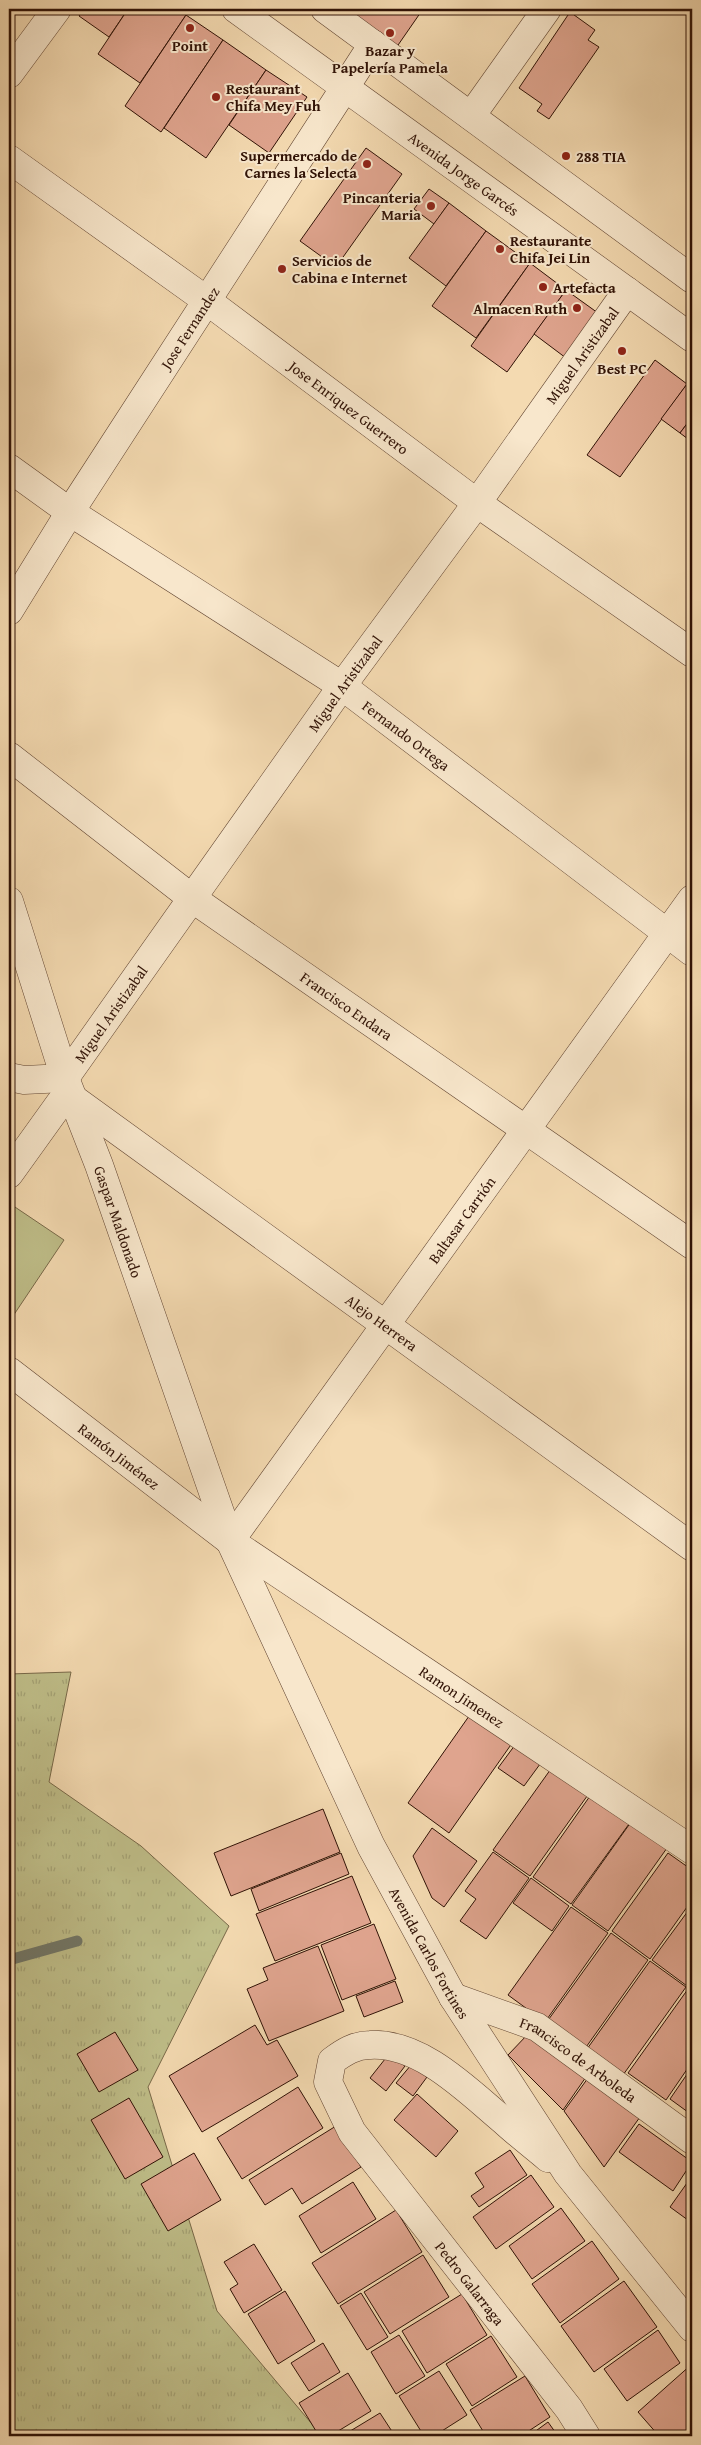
<svg xmlns="http://www.w3.org/2000/svg" width="701" height="2445" font-family="'Gentium Book Plus',serif">
<defs>
<pattern id="grass-tufts" width="24" height="20" patternUnits="userSpaceOnUse" patternTransform="scale(1.25)"><rect width="24" height="20" fill="#bfbe89"/><path d="M3 7l-1-3M5 7V3M7 7l1-3M15 17l-1-3M17 17v-4M19 17l1-3" fill="none" stroke="#a4a275"/></pattern>
</defs>
<rect width="100%" height="100%" fill="#f4dab1"/>
<filter id="stains"><feTurbulence type="fractalNoise" baseFrequency=".004" numOctaves="4"/><feColorMatrix values="0 0 0 0 .2 0 0 0 0 .09 0 0 0 0 .02 0 0 0 .5 -.17"/></filter>
<radialGradient id="worn" r=".72"><stop offset=".6" stop-color="#630" stop-opacity="0"/><stop offset="1" stop-color="#630" stop-opacity=".3"/></radialGradient>
<path fill="url(#grass-tufts)" stroke="#786848" d="M71,1672l-22,110 92,64 88,80 -81,161 69,224 105,125h-313v-762z"/>
<path fill="#bfbe89" stroke="#786848" d="M9,1203l55,37 -55,82z"/>
<g fill="none" stroke-linecap="round" stroke-linejoin="round">
<path stroke="#717768" stroke-width="11" d="M9,1960l68,-19"/>
</g>
<g fill="#dfa48e" stroke="#301206">
<path d="M84,9h44l-19,28 -30,-21z"/>
<path d="M128,9h49l9,6 -46,68 -42,-29z"/>
<path d="M358,9h65l-27,39 -44,-30z"/>
<path d="M570,12l25,18 -7,10 11,7 -50,72 -12,-8 5,-7 -23,-16z"/>
<path d="M186,15l37,25 -62,92 -36,-26z"/>
<path d="M223,40l43,30 -60,88 -42,-30z"/>
<path d="M266,70l41,27 -38,56 -40,-28z"/>
<path d="M366,148l36,26 -66,93 -36,-26z"/>
<path d="M429,189l20,14 -15,21 -20,-15z"/>
<path d="M449,203l37,28 -40,55 -37,-28z"/>
<path d="M486,231l44,32 -54,75 -44,-32z"/>
<path d="M530,263l36,27 -59,82 -36,-26z"/>
<path d="M566,290l32,23 -32,45 -32,-24z"/>
<path d="M655,360l32,24 -67,93 -33,-22z"/>
<path d="M687,384l5,4v29l-12,16 -19,-14z"/>
<path d="M692,417v25l-12,-9z"/>
<path d="M474,1709l41,30 -66,94 -41,-30z"/>
<path d="M518,1741l25,19 -19,26 -26,-18z"/>
<path d="M553,1766l37,26 -60,84 -37,-26z"/>
<path d="M590,1796l39,28 -58,80 -38,-27z"/>
<path d="M323,1809l17,43 -109,44 -17,-43z"/>
<path d="M631,1822l36,26 -59,83 -36,-26z"/>
<path d="M432,1828l45,33 -33,46 -12,-9 -19,-42z"/>
<path d="M493,1852l36,26 -43,61 -26,-18 16,-22 -11,-8z"/>
<path d="M341,1853l8,21 -90,37 -8,-22z"/>
<path d="M668,1853l24,17v30l-42,59 -38,-28z"/>
<path d="M352,1876l19,47 -96,38 -19,-47z"/>
<path d="M531,1878l38,28 -17,25 -39,-28z"/>
<path d="M571,1907l37,26 -63,89 -37,-27z"/>
<path d="M688,1911l4,3v65l-5,7 -35,-26z"/>
<path d="M374,1924l22,55 -54,21 -21,-55z"/>
<path d="M611,1933l37,27 -64,90 -38,-27z"/>
<path d="M318,1946l26,65 -75,30 -22,-52 21,-9 -5,-12z"/>
<path d="M650,1961l36,26 -63,88 -36,-26z"/>
<path d="M395,1981l8,21 -39,15 -8,-21z"/>
<path d="M688,1989l4,3v70l-26,38 -38,-27z"/>
<path d="M255,2025l12,20 10,-5 21,36 -96,56 -33,-56z"/>
<path d="M115,2032l23,38 -39,22 -22,-38z"/>
<path d="M528,2034l58,43 -23,33 -55,-55z"/>
<path d="M389,2054l16,12 -19,25 -16,-13z"/>
<path d="M411,2065l16,12 -14,19 -17,-13z"/>
<path d="M692,2067v48l-22,-16z"/>
<path d="M588,2078l52,39 -36,50 -40,-56z"/>
<path d="M298,2087l25,41 -81,51 -25,-41z"/>
<path d="M417,2094l41,37 -22,26 -42,-37z"/>
<path d="M129,2098l34,59 -38,22 -34,-59z"/>
<path d="M639,2124l53,38 -19,29 -54,-39z"/>
<path d="M336,2126l25,41 -59,37 -10,-16 -27,17 -16,-25z"/>
<path d="M510,2150l17,25 -48,32 -8,-11 13,-9 -9,-14z"/>
<path d="M194,2153l27,47 -53,31 -27,-47z"/>
<path d="M531,2175l23,32 -58,42 -23,-32z"/>
<path d="M692,2176v47l-22,-16z"/>
<path d="M353,2182l23,37 -55,34 -22,-37z"/>
<path d="M561,2208l24,33 -53,38 -23,-33z"/>
<path d="M396,2210l26,42 -84,52 -26,-41z"/>
<path d="M592,2241l27,38 -59,44 -28,-39z"/>
<path d="M254,2244l28,46 -38,23 -14,-24 8,-5 -14,-22z"/>
<path d="M423,2255l26,42 -59,37 -26,-42z"/>
<path d="M624,2281l33,46 -63,45 -33,-46z"/>
<path d="M285,2291l30,50 -37,23 -30,-50z"/>
<path d="M361,2293l27,44 -21,13 -27,-44z"/>
<path d="M462,2294l25,41 -60,38 -25,-42z"/>
<path d="M658,2330l22,33 -53,38 -23,-32z"/>
<path d="M399,2335l26,41 -29,18 -25,-42z"/>
<path d="M491,2336l26,41 -45,29 -26,-42z"/>
<path d="M323,2343l17,29 -31,19 -18,-28z"/>
<path d="M692,2364v65l-8,7h-25l-21,-24z"/>
<path d="M439,2371l28,44 -33,21h-10l-25,-40z"/>
<path d="M348,2373l23,38 -41,25h-11l-20,-33z"/>
<path d="M525,2376l25,41 -29,19h-35l-16,-26z"/>
<path d="M380,2413l15,23h-53z"/>
<path d="M548,2422l10,14h-29z"/>
</g>
<g fill="none" stroke-linecap="round" stroke-linejoin="round">
<g stroke="#614431" stroke-width="29">
<g id="minor">
<path id="s1" d="M236,9l456,329"/>
<path d="M325,9l367,270"/>
<path d="M9,74l48,-65"/>
<path d="M471,116l76,-107"/>
<path id="s2" d="M9,159l197,141 271,203 215,150"/>
<path id="s3" d="M9,468l61,44 272,174 350,266"/>
<path id="s4" d="M9,611l61,-99 303,-468"/>
<path id="s5" d="M9,756l184,143 499,346"/>
<path id="s6" d="M9,901l56,177 34,87 131,376 141,305 82,151 115,177 124,154"/>
<path id="s7" d="M9,1077l15,3 41,-2 277,-392 135,-183 150,-212"/>
<path id="s8" d="M9,1174l51,-71 5,-6h6l621,450"/>
<path id="s9" d="M9,1371l221,170 462,309"/>
<path id="s10" d="M230,1541l462,-642"/>
<path id="s11" d="M453,1997l84,30 155,113"/>
<path id="s12" d="M548,2158c-14,-12 -30,-24 -44,-37 -36,-30 -83,-79 -134,-76 -15,0 -26,7 -38,16l-4,21 24,50 217,277 17,27"/>
</g>
</g>
<use href="#minor" stroke="#f8e7cc" stroke-width="28"/>
</g>
<g fill="#8f2418" stroke="#f8e7cc" stroke-width="2">
<circle cx="190" cy="28" r="5"/>
<circle cx="390" cy="33" r="5"/>
<circle cx="216" cy="97" r="5"/>
<circle cx="566" cy="156" r="5"/>
<circle cx="367" cy="164" r="5"/>
<circle cx="431" cy="206" r="5"/>
<circle cx="500" cy="249" r="5"/>
<circle cx="282" cy="269" r="5"/>
<circle cx="543" cy="287" r="5"/>
<circle cx="577" cy="308" r="5"/>
<circle cx="622" cy="351" r="5"/>
</g>
<g text-anchor="middle" dominant-baseline="central" stroke-width="4" stroke-linejoin="round" paint-order="stroke">
<g font-size="15" font-weight="bold" fill="#301206" stroke="#f8e7cc" text-anchor="start">
<text x="190" y="45" text-anchor="middle">Point</text>
<text x="390" y="50" text-anchor="middle">Bazar y<tspan x="390" dy="17">Papelería Pamela</tspan></text>
<text x="226" y="88">Restaurant<tspan x="226" dy="17">Chifa Mey Fuh</tspan></text>
<text x="357" y="155" text-anchor="end">Supermercado de<tspan x="357" dy="17">Carnes la Selecta</tspan></text>
<text x="576" y="156">288 TIA</text>
<text x="421" y="197" text-anchor="end">Pincanteria<tspan x="421" dy="17">Maria</tspan></text>
<text x="510" y="240">Restaurante<tspan x="510" dy="17">Chifa Jei Lin</tspan></text>
<text x="292" y="260">Servicios de<tspan x="292" dy="17">Cabina e Internet</tspan></text>
<text x="553" y="287">Artefacta</text>
<text x="567" y="308" text-anchor="end">Almacen Ruth</text>
<text x="622" y="368" text-anchor="middle">Best PC</text>
</g>
<g font-size="15" fill="#301206" stroke="#f8e7cc">
<text stroke="none"><textPath href="#s1" startOffset="281">Avenida Jorge Garcés</textPath></text>
<text stroke="none"><textPath href="#s4" startOffset="336">Jose Fernandez</textPath></text>
<text stroke="none"><textPath href="#s7" startOffset="945">Miguel Aristizabal</textPath></text>
<text stroke="none"><textPath href="#s2" startOffset="421">Jose Enriquez Guerrero</textPath></text>
<text stroke="none"><textPath href="#s7" startOffset="540">Miguel Aristizabal</textPath></text>
<text stroke="none"><textPath href="#s3" startOffset="479">Fernando Ortega</textPath></text>
<text stroke="none"><textPath href="#s5" startOffset="420">Francisco Endara</textPath></text>
<text stroke="none"><textPath href="#s7" startOffset="135">Miguel Aristizabal</textPath></text>
<text stroke="none"><textPath href="#s10" startOffset="396">Baltasar Carrión</textPath></text>
<text stroke="none"><textPath href="#s6" startOffset="339">Gaspar Maldonado</textPath></text>
<text stroke="none"><textPath href="#s8" startOffset="485">Alejo Herrera</textPath></text>
<text stroke="none"><textPath href="#s9" startOffset="139">Ramón Jiménez</textPath></text>
<text stroke="none"><textPath href="#s9" startOffset="558">Ramon Jimenez</textPath></text>
<text stroke="none"><textPath href="#s6" startOffset="1135">Avenida Carlos Fortines</textPath></text>
<text stroke="none"><textPath href="#s11" startOffset="141">Francisco de Arboleda</textPath></text>
<text stroke="none"><textPath href="#s12" startOffset="526">Pedro Galarraga</textPath></text>
</g>
</g>
<rect width="701" height="2445" fill="none" stroke="#f4dab1" stroke-width="30"/>
<rect x="10" y="10" width="681" height="2425" fill="none" stroke="#301206" stroke-width="2.5"/>
<rect x="15" y="15" width="671" height="2415" fill="none" stroke="#301206"/>
<rect width="100%" height="100%" filter="url(#stains)"/>
<rect width="100%" height="100%" fill="url(#worn)"/>
</svg>
